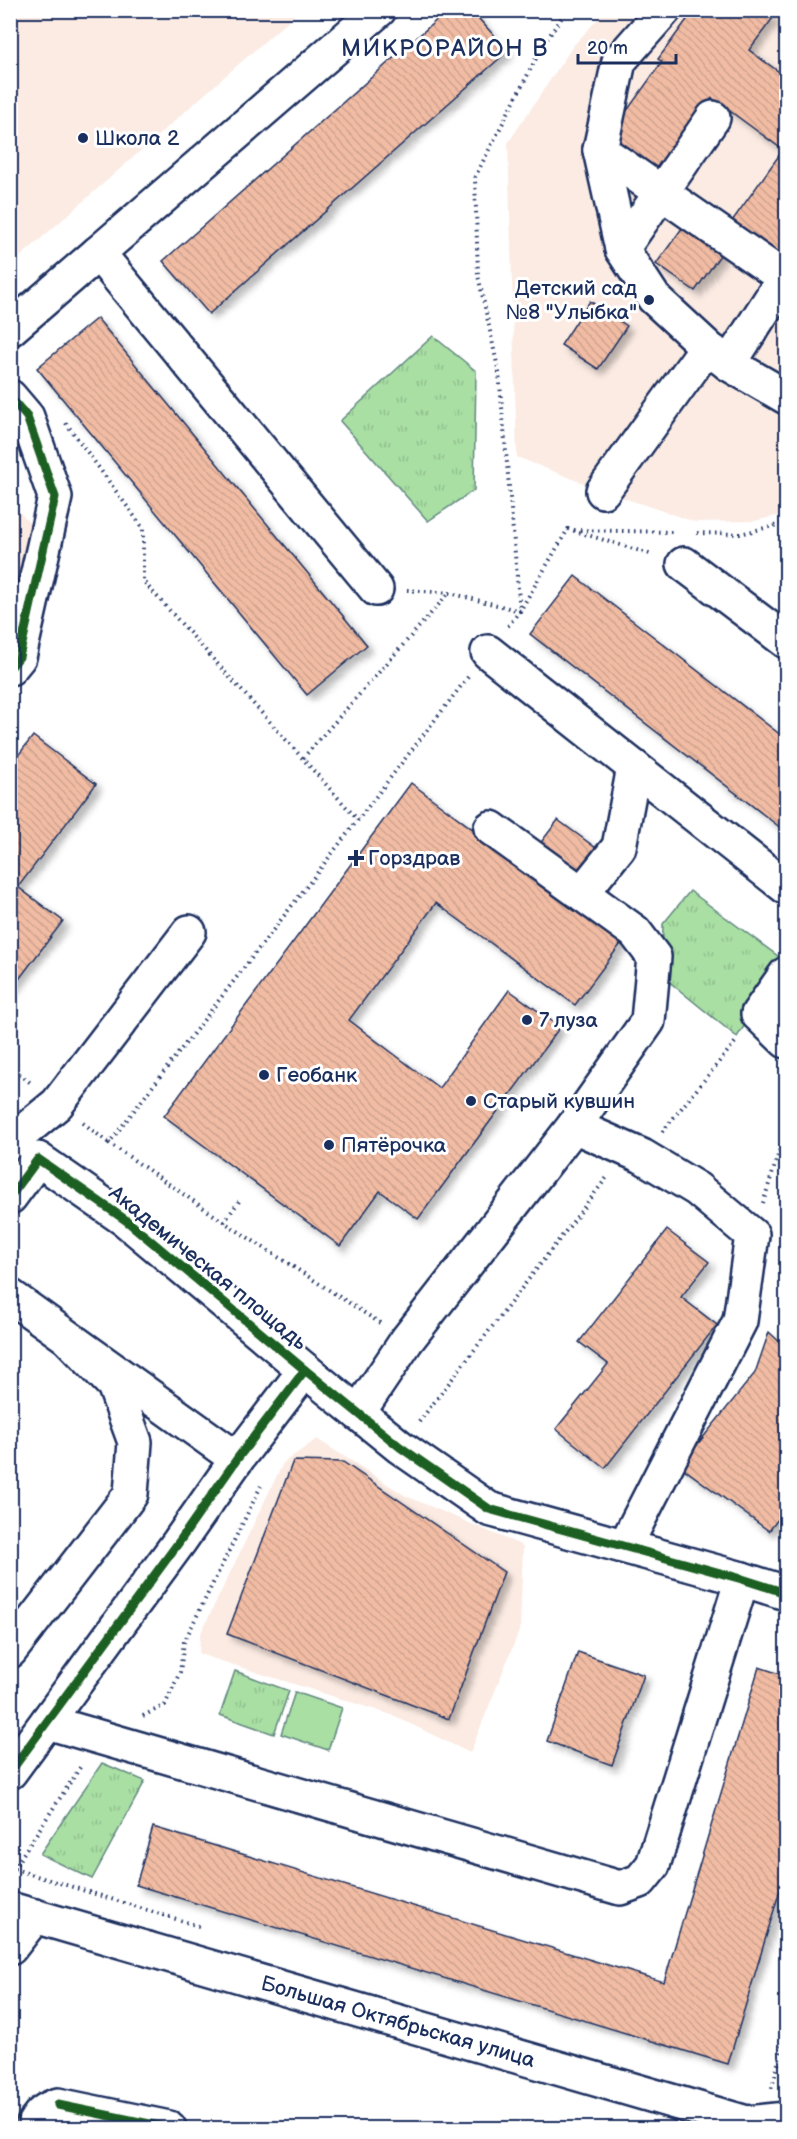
<svg xmlns="http://www.w3.org/2000/svg" width="797" height="2139" font-family="'Balsamiq Sans',sans-serif">
<defs>
<pattern id="park-tufts" width="24" height="20" patternUnits="userSpaceOnUse" patternTransform="scale(1.5)"><rect width="24" height="20" fill="#a9dfa3"/><path d="M3 7l-1-3M5 7V3M7 7l1-3M15 17l-1-3M17 17v-4M19 17l1-3" fill="none" stroke="#91c08f"/></pattern>
<pattern id="building-back-hatch" width="6" height="6" patternUnits="userSpaceOnUse" patternTransform="scale(1.5)"><rect width="6" height="6" fill="#f1bca3"/><path d="M-1 5l2 2M0 0l6 6M5-1l2 2" fill="none" stroke="#cea28f"/></pattern>
<filter id="shadow"><feDropShadow dx="5.5" dy="5.5" stdDeviation="3" flood-color="#0004"/></filter>
</defs>
<rect width="100%" height="100%" fill="#fff"/>
<filter id="ink" filterUnits="userSpaceOnUse"><feTurbulence type="fractalNoise" baseFrequency=".0167" numOctaves="2"/><feDisplacementMap in="SourceGraphic" scale="12" xChannelSelector="R" yChannelSelector="G"/><feConvolveMatrix kernelMatrix="1 2 1 2 8 2 1 2 1" color-interpolation-filters="sRGB"/></filter>
<g filter="url(#ink)">
<g fill="#fbebe3">
<path d="M11,10h288v1l-288,254z"/>
<path d="M605,11h181v503l-32,7 -59,1 -92,-31 -86,-34 -9,-314 65,-97z"/>
<path d="M11,502l19,22 -19,111z"/>
<path d="M317,1439l89,57 117,50 -3,83 -50,124 -78,-38 -193,-61 1,-19 83,-172z"/>
</g>
<path fill="#a9dfa3" stroke="#628780" stroke-width="1.5" d="M295,1692l47,16 -14,42 -47,-16z"/>
<g fill="url(#park-tufts)" stroke="#628780" stroke-width="1.5">
<path d="M433,336l43,35 -2,119 -46,31 -88,-100z"/>
<path d="M690,891l96,71 -49,75 -75,-61 1,-52z"/>
<path d="M235,1671l54,20 -15,43 -54,-19z"/>
<path d="M102,1763l43,18 -53,98 -52,-25z"/>
</g>
<g fill="url(#building-back-hatch)" stroke="#1b2f5e" stroke-width="1.5" filter="url(#shadow)">
<path d="M448,10h23l37,41 -299,263 -46,-53z"/>
<path d="M694,10l6,3 2,-3h61l10,8 -24,32 37,27v174l-9,13 -50,-36 56,-78 -71,-52 -55,76 -49,-37 54,-75 -4,-3z"/>
<path d="M685,224l38,27 -28,40 -39,-27z"/>
<path d="M590,301l37,25 -29,43 -37,-24z"/>
<path d="M97,318l270,327 -60,50 -270,-327z"/>
<path d="M575,576l211,163v93l-256,-198z"/>
<path d="M33,736l63,48 -78,103 45,34 -53,70v-225z"/>
<path d="M411,783l212,158 -48,64 -139,-102 -87,117 90,68 70,-98 51,37 -142,192 -38,-28 -40,55 -176,-130z"/>
<path d="M558,820l42,31 -26,35 -42,-32z"/>
<path d="M667,1230l42,32 -28,35 36,28 -112,143 -49,-39 52,-65 -29,-22z"/>
<path d="M769,1332l17,16v161l-17,22 -89,-65 75,-93z"/>
<path d="M293,1461l50,1 161,110 -55,147 -222,-85z"/>
<path d="M578,1652l66,23 -32,90 -65,-24z"/>
<path d="M759,1667l27,9v194l-58,194 -592,-179 17,-58 511,155z"/>
</g>
<g fill="none" stroke-linecap="round" stroke-linejoin="round">
<g stroke="#1b2f5e" stroke-width="38">
<g id="minor">
<path d="M600,150l186,129"/>
<path d="M622,249l91,-131"/>
<path d="M98,253l281,-243"/>
<path d="M10,329l88,-76 278,336"/>
<path d="M712,351l17,13 57,33"/>
<path d="M729,364l56,-87"/>
<path d="M10,397l17,20 28,80 -36,160 -9,11"/>
<path d="M603,491l104,-144 -53,-49 -32,-49 -22,-99 19,-89 45,-51"/>
<path d="M684,564l102,77"/>
<path d="M488,652l298,235"/>
<path d="M491,828l144,104 19,25 -6,64 -74,105"/>
<path d="M582,893l37,-46 15,-80"/>
<path d="M786,974l-28,40 28,27"/>
<path d="M11,1142l46,-38 132,-172"/>
<path d="M10,1197l28,-38 89,62 178,149 95,77 89,62 253,70 44,14"/>
<path d="M10,1296l227,163"/>
<path d="M358,1413l49,-73 167,-214 68,30 55,33 55,46 -12,86 -115,225"/>
<path d="M10,1651l121,-157 4,-52 -21,-57 -44,-45"/>
<path d="M47,1722l573,166 20,-7 13,-16 89,-286"/>
<path d="M10,1772l169,-230 58,-83 68,-89"/>
<path d="M10,1948l25,-32"/>
<path d="M32,2128c6,-13 12,-19 26,-23l111,23"/>
</g>
</g>
<g stroke="#1b2f5e" stroke-width="38">
<path id="major" d="M10,1909l737,214 39,-4"/>
</g>
<g stroke="#1b2f5e" stroke-width="4" stroke-dasharray="1.5 4.5" stroke-linecap="butt">
<path d="M66,423l77,105v53l215,239"/>
<path d="M574,530l98,2"/>
<path d="M697,533l43,1 46,-11"/>
<path d="M407,590l43,3 70,18 48,-82 85,26"/>
<path d="M508,626l12,-15 -21,-238 -21,-98 -3,-98 68,-132 24,-35"/>
<path d="M303,758l146,-165"/>
<path d="M10,1066l22,18"/>
<path d="M83,1123l26,20"/>
<path d="M662,1132l75,-92"/>
<path d="M763,1203l23,-73"/>
<path d="M224,1222l16,-22"/>
<path d="M380,1323l-156,-101 -115,-79 359,-466"/>
<path d="M419,1422l189,-246"/>
<path d="M143,1716l22,-11 15,-33 4,-30 77,-156"/>
<path d="M14,1869l188,58"/>
<path d="M10,1874l71,-108"/>
<path d="M772,2088l14,-57"/>
</g>
<use href="#minor" stroke="#fff" stroke-width="33"/>
<use href="#major" stroke="#fff" stroke-width="33"/>
<g stroke="#fff" stroke-width="13">
<g id="cycleway">
<path d="M10,397l17,20 28,80 -36,160 -9,11"/>
<path d="M10,1197l28,-38 89,62 178,149 95,77 89,62 253,70 44,14"/>
<path d="M10,1772l169,-230 58,-83 68,-89"/>
<path d="M58,2105l111,23"/>
</g>
</g>
<use href="#cycleway" stroke="#1b5e20" stroke-width="9"/>
</g>
</g>
<g fill="#1b2f5e" stroke="#fff" stroke-width="2">
<circle cx="83" cy="138" r="6"/>
<circle cx="649" cy="300" r="6"/>
<path d="M353 849h6v6h6v6h-6v6h-6v-6h-6v-6h6z"/>
<circle cx="527" cy="1020" r="6"/>
<circle cx="264" cy="1075" r="6"/>
<circle cx="471" cy="1101" r="6"/>
<circle cx="329" cy="1145" r="6"/>
</g>
<g text-anchor="middle" dominant-baseline="central" stroke-width="6" stroke-linejoin="round" paint-order="stroke">
<g font-size="21" fill="#1b2f5e" stroke="#fff" text-anchor="start">
<text x="95" y="138">Школа 2</text>
<text x="637" y="288" text-anchor="end">Детский сад<tspan x="637" dy="24">№8 "Улыбка"</tspan></text>
<text x="368" y="858">Горздрав</text>
<text x="539" y="1020">7 луза</text>
<text x="276" y="1075">Геобанк</text>
<text x="483" y="1101">Старый кувшин</text>
<text x="341" y="1145">Пятёрочка</text>
</g>
<g font-size="21" fill="#1b2f5e" stroke="#fff">
<text transform="translate(208 1268) rotate(39)">Академическая площадь</text>
<text transform="translate(398 2022) rotate(16)">Большая Октябрьская улица</text>
</g>
<g font-size="24" letter-spacing="1.5" fill="#1b2f5e" stroke="#fff">
<text x="445" y="48">МИКРОРАЙОН В</text>
</g>
</g>
<rect width="797" height="2139" fill="none" stroke="#fff" stroke-width="36"/>
<rect x="18" y="18" width="761" height="2103" fill="none" stroke="#1b2f5e" stroke-width="2" filter="url(#ink)"/>
<path d="M578 54v9h98v-9" fill="none" stroke="#1b2f5e" stroke-width="3"/>
<text x="587" y="54" font-size="18" fill="#1b2f5e" stroke="#ffffff" stroke-width="4.5" paint-order="stroke">20 m</text>
</svg>
